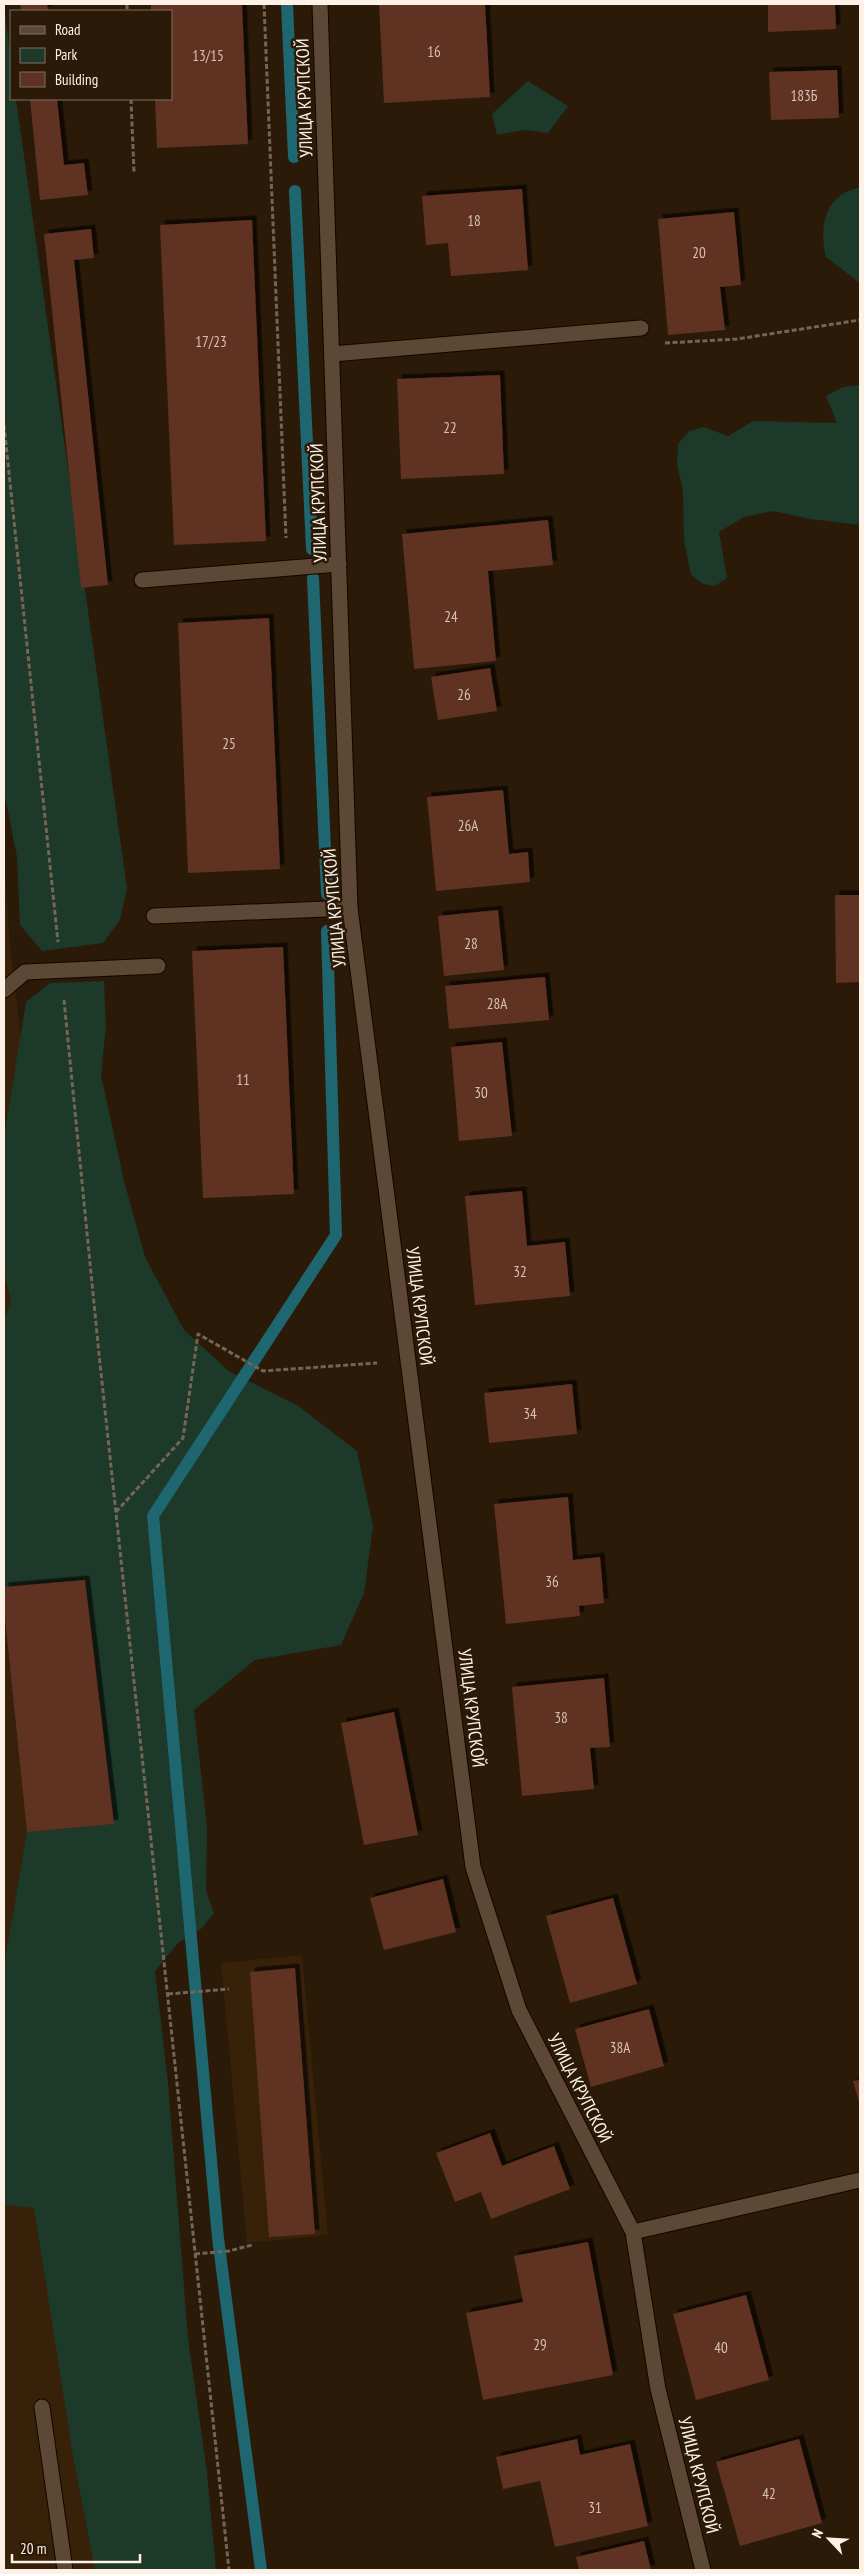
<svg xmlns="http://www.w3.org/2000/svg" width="864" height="2574" font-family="'PT Sans Narrow',sans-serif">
<defs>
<filter id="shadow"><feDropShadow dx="4.5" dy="-4.5" stdDeviation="0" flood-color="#0009"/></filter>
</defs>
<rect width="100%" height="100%" fill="#2b1a08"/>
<g fill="#382109">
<path d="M4,858l6,88 68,569 110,1055h-184z"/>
<path d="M302,1955l26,280 -81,8 -26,-280z"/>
</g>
<g fill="#1c3929">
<path d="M4,4l7,60v35h5l111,789 -7,32 -17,23 -61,8 -22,-26 -3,-68 -13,-66z"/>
<path d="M528,81l40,25 -20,27 -24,-3 -27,5 -5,-21z"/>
<path d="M860,187v96l-34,-26c-5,-21 -5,-48 15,-62 5,-4 14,-6 19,-8z"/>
<path d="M860,385v140l-50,-6 -37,-8 -29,6 -25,15 8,46 -12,8 -12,-2 -12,-9 -7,-35 -1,-49 -6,-27 1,-20 11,-13 15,-4 24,9 25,-15 84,2 -11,-27 17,-9z"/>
<path d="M104,981l2,45 -5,49 23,106 21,76 39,73 46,42 67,33 60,46 16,75 -9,67 -23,52 -86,15 -61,50 13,117 -1,64 8,22 -13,16 -23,14 -23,28 13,112 20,255 19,134 9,98h-121l-22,-114 -39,-248 -30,-3v-239l23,-134 87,-8 -29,-244 -81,7v-267l7,-20 -7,-28v-135l22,-135 24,-19z"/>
</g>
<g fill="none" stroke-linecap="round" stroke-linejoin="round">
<g stroke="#1e6770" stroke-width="12">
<path d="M287,4l7,153"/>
<path d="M295,191l17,358"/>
<path d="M313,578l14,316"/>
<path d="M261,2570l-43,-332 -65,-722 183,-281 -9,-304"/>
</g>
</g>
<g fill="#5f3124" filter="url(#shadow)">
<path d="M20,4h27l1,7h-27z"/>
<path d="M151,4h91l6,140 -91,4 -2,-49h16v-88h-20z"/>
<path d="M379,4h106l5,93 -106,6z"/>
<path d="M768,4h67l1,25 -68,3z"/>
<path d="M837,70l2,48 -68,2 -2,-48z"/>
<path d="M30,99h27l7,66 20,-2 4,32 -48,5z"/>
<path d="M522,189l6,81 -77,6 -3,-33 -22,2 -4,-49z"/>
<path d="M734,212l7,73 -21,2 5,43 -57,5 -10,-116z"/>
<path d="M252,220l14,321 -92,4 -14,-320z"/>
<path d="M91,229l3,29 -20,2 34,325 -27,3 -37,-354z"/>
<path d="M500,375l4,99 -103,5 -4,-100z"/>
<path d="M548,520l5,45 -65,6 8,90 -82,8 -12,-135z"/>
<path d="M269,618l11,251 -92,4 -10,-250z"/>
<path d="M490,668l7,43 -59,9 -7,-43z"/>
<path d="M503,790l6,64 19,-2 2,30 -94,9 -9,-94z"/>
<path d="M835,895h25v87l-24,1z"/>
<path d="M498,910l6,60 -60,6 -6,-60z"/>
<path d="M283,947l11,247 -91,4 -11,-247z"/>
<path d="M545,977l4,43 -100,9 -4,-43z"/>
<path d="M502,1042l10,94 -53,5 -8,-94z"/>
<path d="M522,1191l5,55 38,-4 5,54 -95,9 -10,-109z"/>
<path d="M572,1384l5,50 -88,9 -5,-50z"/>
<path d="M568,1497l5,63 27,-3 4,46 -25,3 1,10 -74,8 -12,-120z"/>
<path d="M85,1580l29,244 -87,8 -23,-224v-21z"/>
<path d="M604,1678l6,69 -20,1 4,41 -72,7 -10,-109z"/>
<path d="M394,1712l24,123 -54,10 -23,-122z"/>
<path d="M443,1879l13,53 -72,18 -14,-52z"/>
<path d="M613,1898l24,86 -67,19 -24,-87z"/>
<path d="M295,1968l20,266 -46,3 -19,-265z"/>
<path d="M649,2009l15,57 -73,21 -16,-58z"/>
<path d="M860,2080v25l-7,-24z"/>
<path d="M490,2133l12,33 52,-20 16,43 -79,30 -10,-27 -26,10 -19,-49z"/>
<path d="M588,2242l25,133 -130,25 -17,-87 57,-11 -9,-46z"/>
<path d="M746,2295l23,85 -73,20 -23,-86z"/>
<path d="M577,2439l3,16 50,-11 18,82 -93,21 -15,-66 -37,8 -7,-32z"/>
<path d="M799,2439l23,84 -82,23 -24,-84z"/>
<path d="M644,2541l7,29h-72l-3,-13z"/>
</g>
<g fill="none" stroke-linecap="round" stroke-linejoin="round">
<g stroke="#130500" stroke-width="17">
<g id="minor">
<path d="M320,4l30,904 123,959 46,143 114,222 25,157 45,181"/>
<path d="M332,354l309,-26"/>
<path d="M142,580l197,-16"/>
<path d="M154,916l196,-8"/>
<path d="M4,990l21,-18 133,-6"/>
<path d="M633,2232l227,-52"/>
<path d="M42,2407l23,163"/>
</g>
</g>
<g stroke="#756556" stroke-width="3" stroke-dasharray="5 2.5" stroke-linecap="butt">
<path d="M127,4v7"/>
<path d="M264,4l22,534"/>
<path d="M131,99l3,73"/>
<path d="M665,343l72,-4 123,-19"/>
<path d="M4,425l54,517"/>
<path d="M64,1000l35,354 130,1216"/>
<path d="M116,1512l67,-74 15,-104 65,37 114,-8"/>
<path d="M168,1994l61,-5"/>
<path d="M195,2254l34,-3 23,-6"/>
</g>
<use href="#minor" stroke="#5c4835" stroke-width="15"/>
</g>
<g text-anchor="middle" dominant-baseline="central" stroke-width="5" stroke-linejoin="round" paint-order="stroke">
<g font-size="15" fill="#d6c1b6">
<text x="434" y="51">16</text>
<text x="208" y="55">13/15</text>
<text x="804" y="95">183Б</text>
<text x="474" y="220">18</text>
<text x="699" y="252">20</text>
<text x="211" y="341">17/23</text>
<text x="450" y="427">22</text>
<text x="451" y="616">24</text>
<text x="464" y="694">26</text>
<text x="229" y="743">25</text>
<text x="468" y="825">26А</text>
<text x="471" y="943">28</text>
<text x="497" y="1003">28А</text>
<text x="243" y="1079">11</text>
<text x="481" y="1092">30</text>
<text x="520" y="1271">32</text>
<text x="530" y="1413">34</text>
<text x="552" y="1581">36</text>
<text x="561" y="1717">38</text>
<text x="620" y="2047">38А</text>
<text x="540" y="2344">29</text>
<text x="721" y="2347">40</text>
<text x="769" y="2493">42</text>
<text x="595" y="2507">31</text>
</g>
<g font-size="18" fill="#fef1e6" stroke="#2b1a08">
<text transform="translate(304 98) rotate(-92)">УЛИЦА КРУПСКОЙ</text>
<text transform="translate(318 503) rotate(-92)">УЛИЦА КРУПСКОЙ</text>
<text transform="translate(334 908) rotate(-95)">УЛИЦА КРУПСКОЙ</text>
<text transform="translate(420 1306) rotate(83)">УЛИЦА КРУПСКОЙ</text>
<text transform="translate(472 1708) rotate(83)">УЛИЦА КРУПСКОЙ</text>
<text transform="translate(580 2088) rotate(63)">УЛИЦА КРУПСКОЙ</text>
<text transform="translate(699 2475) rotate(76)">УЛИЦА КРУПСКОЙ</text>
</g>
</g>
<rect width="864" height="2574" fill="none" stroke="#fef1e6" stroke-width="10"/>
<rect x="10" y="10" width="162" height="90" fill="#2b1a08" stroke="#7f7061"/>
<rect x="20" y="26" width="25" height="8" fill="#5c4835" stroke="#7f7061"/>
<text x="55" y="35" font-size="15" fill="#fef1e6">Road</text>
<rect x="20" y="48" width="25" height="15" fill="#1c3929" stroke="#7f7061"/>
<text x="55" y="60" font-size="15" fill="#fef1e6">Park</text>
<rect x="20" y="72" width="25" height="15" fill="#5f3124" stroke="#7f7061"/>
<text x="55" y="85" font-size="15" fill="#fef1e6">Building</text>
<g transform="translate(829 2539) rotate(295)" stroke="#2b1a08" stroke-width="4" paint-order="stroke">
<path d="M0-4L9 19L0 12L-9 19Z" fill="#fef1e6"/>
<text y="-8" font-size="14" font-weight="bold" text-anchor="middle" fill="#fef1e6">N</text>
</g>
<path d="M12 2554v8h128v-8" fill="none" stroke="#fef1e6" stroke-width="2.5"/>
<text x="20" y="2554" font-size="15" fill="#fef1e6" stroke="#2b1a08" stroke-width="4" paint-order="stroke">20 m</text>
</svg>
